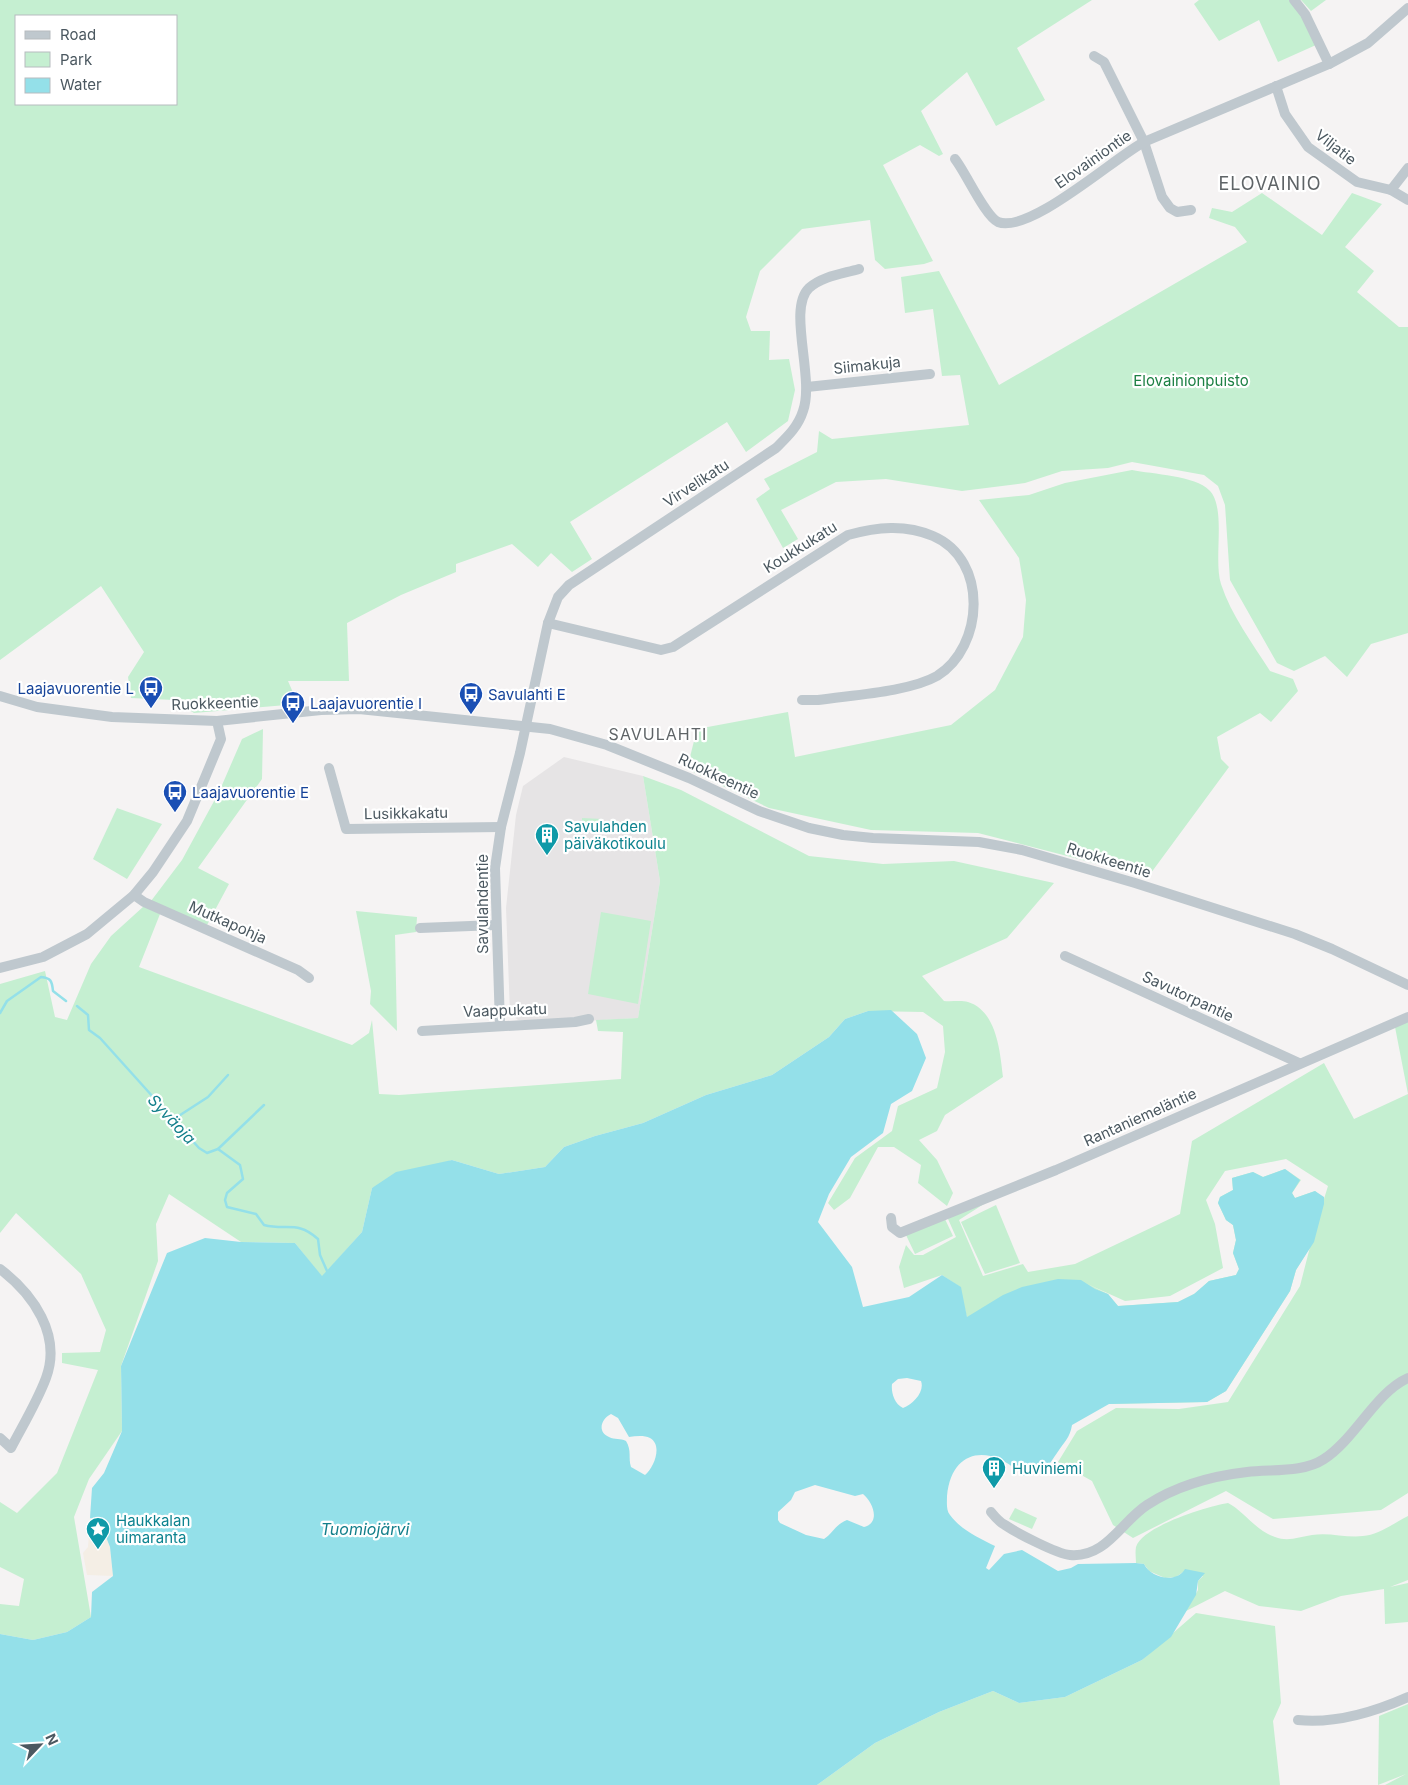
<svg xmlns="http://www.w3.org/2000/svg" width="1408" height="1785" font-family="Inter,sans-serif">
<rect width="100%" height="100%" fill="#f5f3f3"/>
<path fill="#e6e4e5" d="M564,757l79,19 17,105 -22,137 -53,3 -67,-1 -8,-7 -4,-105 10,-93 7,-29z"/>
<g fill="#c5efd1" fill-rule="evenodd">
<path d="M0,0h1092l-75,48 28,52 -49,26 -29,-54 -46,39 22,43 -4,2 -19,-11 -37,20 50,96 -9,3 -39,5 -10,-9 -5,-40 -68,9 -42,42 -14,46 5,14h19l-1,29 20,-1 6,31 -7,31 -42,31 -19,-30 -157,100 22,37 -20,13 -21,-19 -13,14 -26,-23 -56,20v8l-55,23 -54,28 2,58h-61l10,23 -104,9 -20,-13 -43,-2 -3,-21 16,-25 -43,-66 -101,74zM176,16v88h-160v-88z"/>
<path d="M1199,0h90l13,16 14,29 -38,17 -19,-42 -40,21 -25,-37z"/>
<path d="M1301,0h25l-15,11z"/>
<path d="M1262,193l60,42 30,-42 30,11 -37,43 29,24 -17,21 42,35h9v306l-37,11 -24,33 -22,-21 -31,15 -17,-8 -47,-83 -5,-75 -7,-19 -14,-11 -72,-13 -24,6 -46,3 -37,12 -63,8 -76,-12 -50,3 -55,28 17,29 -15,9 -27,-49 14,-10 -6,-10 53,-27 2,-21 13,8 137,-14 -9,-50 -18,1 -9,-67 -28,4 -4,-36 38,-6 60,114 248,-143 -12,-15 -26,-9 3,-10 20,4z"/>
<path d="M1132,470c20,4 64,6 77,20 18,17 4,69 12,94 10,31 32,60 49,87l23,8 5,12 -27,31 -11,-9 -43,24 4,22 8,8 -81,110 -170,-44 -107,-3 -102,-22 -82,-39 10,-40 91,-17 7,45 156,-32 44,-35 28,-53 3,-37 -7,-42 -40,-58 50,-5 36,-12z"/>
<path d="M263,729l-1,50 -64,89 31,16 -22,41 -56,-24 31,-41 37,-68 23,-53z"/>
<path d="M643,776l38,14 128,66 74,8 71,-3 100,22 -47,55 -85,38 22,25c7,1 17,-1 24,1 29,9 32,50 35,75l-58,38 -8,16 -18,9 18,20 16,33 -6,13 -29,-23 3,-18 -27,-18h-16l-28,51 -16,12 -6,-7 27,-45 37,-27 6,-25 39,-18 8,-36 -2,-26 -20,-14 -55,-1 -23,8 -16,18 -57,38 -66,20 -63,28 -48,13 -31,11 -19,20 -46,7 -47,-14 -80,28 -10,44 -40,45 -27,-34 -54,-1 -72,-48 -13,30 2,37 -37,105 1,65 -33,48 -15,38 17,100 -24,15 -34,8 -33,-6v-30l19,2 5,-27 -24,-12v-65l17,11 40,-40 41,-103 -36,-7v-10l38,-1 6,-22 -25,-56 -65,-61 -16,20v-249l45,-13 10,46 12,3 24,-56 20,-28 33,-30 16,8 -21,53 213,78 17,-12 3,-13 7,74 20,1 222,-16 2,-47 -25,-1 -2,-11 42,-2 22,-137z"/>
<path d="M117,808l45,16 -35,55 -34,-20z"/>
<path d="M582,818l21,1 -1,12 -20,-1z"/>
<path d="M356,911l61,6 -1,15 -21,3 2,96 -27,-27 1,-13z"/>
<path d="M601,912l50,9 -13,83 -50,-10z"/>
<path d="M1408,1020v473l-27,17 -108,9 -47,-28 -93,47 -20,-13 -21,-44 -34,-19 19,-31 39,-23 63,1 49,-7 72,-116 10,-39 -14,23 -6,21 -64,100 -19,11 -99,2 -141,-86 -7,-31 -18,-12 -38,13 -5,-21 7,-22 8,10h9l33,-18 -8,-18 6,-5 36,-14 -31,20 24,56 40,-12 5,8 47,-8 105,-50 12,-73 132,-78 30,56 54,-25 -13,-67zM1286,1159l42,27 -4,13 -9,-8 -20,7 -3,-5 9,-13 -16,-11 -22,8 -10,-5 -21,6 1,12 -13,7 -2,6 8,17 7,5 3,15 -3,13 6,16 -3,6 -27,6 -13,12 -18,9 -60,4 -10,-12 -23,-11 40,18 45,-5 53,-28 -8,-44 -9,-24 19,-29z"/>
<path d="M996,1205l24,58 -35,11 -24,-52z"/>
<path d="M944,1217l9,19 -38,18 -9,-19z"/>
<path d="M1228,1503c17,9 28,28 47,34 13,5 24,0 37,-2 17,-3 34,3 51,1 15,-1 31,-13 45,-20v64l-18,7 18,-4v39l-23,2 -1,-35 -43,7 -40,15 -42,-5 -34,-15 -39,20 12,-21v-9l5,-5 -20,-4 -7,5 -11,1 -16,-7 -5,-7 -8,-1c0,-4 -1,-11 0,-16 6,-21 73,-41 92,-44z"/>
<path d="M1015,1508l22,10 -5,11 -23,-10z"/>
<path d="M1196,1613l79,13 6,77 -8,18 7,64h-463l58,-42 64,-31 54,-21 26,12 46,-6 77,-37z"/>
<path d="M1408,1704v81h-23l21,-11 -28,11 1,-69z"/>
</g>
<path fill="#f4eee5" d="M90,1518l10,4 10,25 3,29 -26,-1 -4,-22 5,-6z"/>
<path fill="#94e0e9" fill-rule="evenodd" d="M891,1010l26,24 9,24 -14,33 -21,13 -8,29 -32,24 -22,37 -11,28 34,45 11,40 46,-10 33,-22 19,12 6,30 36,-22 19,-8 36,-8 23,1 14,9 13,5 10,12 60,-4 16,-8 15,-13 27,-6 3,-6 -6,-16 3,-13 -3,-15 -7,-5 -8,-17 2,-6 13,-7 -1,-12 21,-6 10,5 22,-8 15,11 -8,13 3,5 20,-7 9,6v7l-10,38 -18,28 -6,21 -64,100 -19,11 -98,2 -37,21c-2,13 -8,17 -15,28 -12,17 -11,20 -34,23 -30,-31 -71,-30 -76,20 0,7 -1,14 3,19 11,15 29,23 45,31l-9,22 3,2 15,-16 18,-4 36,21 13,-3 7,-4 58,-1 8,1c7,14 32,20 41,5l20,4 -7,8 -2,14 -25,42 -29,23 -77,37 -46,6 -26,-12 -54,21 -64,31 -58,42h-817v-151l33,6 34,-8 24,-15 1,-25 21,-16 -3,-29 -10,-25 -10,-4 2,-30 12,-15 18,-42 -1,-65 46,-113 38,-15 36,4 54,1 27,33 40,-44 10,-44 24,-16 56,-12 47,14 46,-7 19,-20 31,-11 48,-13 63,-28 66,-20 57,-38 16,-18 23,-8zM907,1378l14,3c4,11 -8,23 -18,27 -9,-4 -12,-16 -11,-24l6,-5zM611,1414l7,4 11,19c7,-1 15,-2 21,1 13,7 4,30 -5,37l-14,-8c-3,-10 1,-16 -5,-26 -6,-3 -11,-1 -17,-4 -12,-5 -8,-18 2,-23zM815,1485l40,11 8,-2c10,8 18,29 1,33l-17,-7c-11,4 -14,13 -23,19l-18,-4 -26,-12 -2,-3v-8l13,-12 4,-8z"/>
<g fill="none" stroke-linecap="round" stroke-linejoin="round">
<g stroke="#94e0e9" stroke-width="2.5">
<path d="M77,1006l11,9 1,15 11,8 99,110 8,5 11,-4 22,16 3,14 -16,14 -2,7 2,7 29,7 8,11c23,6 33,-5 54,14l2,16 7,16"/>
<path d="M0,1013l7,-12 34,-24c10,1 11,4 12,14l13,10"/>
<path d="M174,1119l34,-22 20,-22"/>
<path d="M218,1149l46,-44"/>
</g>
<g stroke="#bfc8ce" stroke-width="10">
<path d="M1294,0l11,14 24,50"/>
<path d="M1094,56l10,6 40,80 18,55 8,11 7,4 14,-2"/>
<path d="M1276,86l9,28 23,33 49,35 34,8 17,10"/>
<path d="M955,159c11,14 30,57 43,63 32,12 116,-64 146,-80l185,-78 39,-21 40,-35"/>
<path d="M1391,190l17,-22"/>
<path d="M807,387l123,-13"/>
<path d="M548,623l113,27 12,-3 175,-112c29,-8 57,-11 85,1 56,24 51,111 4,140 -28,16 -86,19 -119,24h-16"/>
<path d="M0,696l37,11 75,10 105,4 104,-11 38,-1 191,20 57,16 82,33 70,33 50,17 34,7 30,3 106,4 43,8 113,33 160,51 37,15 76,36"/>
<path d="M329,768l17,61 155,-2"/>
<path d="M134,895l10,7 154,68 11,8"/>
<path d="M420,928l76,-3"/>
<path d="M1065,956l234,107"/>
<path d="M0,968l43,-11 44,-23 47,-39 19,-23 34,-51 34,-82 -4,-18"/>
<path d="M500,1025l-5,-157 6,-41 19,-74 28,-130 10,-26 11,-12 207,-137c11,-11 22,-21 27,-37 12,-33 -16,-102 6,-123 14,-12 33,-14 50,-19"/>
<path d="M422,1031l153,-9 14,-3"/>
<path d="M891,1218l1,9 8,6 156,-63 352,-153"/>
<path d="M0,1269c33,25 62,66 46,109 -9,24 -23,47 -35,70l-11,-10"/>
<path d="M991,1512c4,5 8,10 14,13 12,8 52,29 65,30 36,3 51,-33 77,-50 29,-19 65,-29 100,-33 25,-3 56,1 77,-13 31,-20 52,-67 84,-81"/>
<path d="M1298,1720c38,4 76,-8 110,-23"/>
</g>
</g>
<defs>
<g id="bus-pin" transform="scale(1.25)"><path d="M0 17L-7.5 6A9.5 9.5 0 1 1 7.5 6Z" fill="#1a4fb4" stroke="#fff"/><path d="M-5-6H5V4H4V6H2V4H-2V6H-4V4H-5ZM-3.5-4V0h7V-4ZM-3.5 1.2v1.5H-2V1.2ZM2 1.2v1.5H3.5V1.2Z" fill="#fff"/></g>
<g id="building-pin" transform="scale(1.25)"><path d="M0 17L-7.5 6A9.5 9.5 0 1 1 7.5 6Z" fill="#0f9aa8" stroke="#fff"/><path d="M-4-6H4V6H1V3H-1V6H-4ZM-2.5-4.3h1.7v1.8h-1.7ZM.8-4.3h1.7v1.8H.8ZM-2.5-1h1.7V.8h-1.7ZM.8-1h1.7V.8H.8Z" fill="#fff"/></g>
<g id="sight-pin" transform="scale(1.25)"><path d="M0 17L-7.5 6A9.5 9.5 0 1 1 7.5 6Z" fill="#0f9aa8" stroke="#fff"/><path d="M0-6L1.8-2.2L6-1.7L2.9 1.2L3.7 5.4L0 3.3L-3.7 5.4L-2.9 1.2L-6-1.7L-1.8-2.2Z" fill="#fff"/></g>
</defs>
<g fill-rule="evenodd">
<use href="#bus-pin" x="151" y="688"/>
<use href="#bus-pin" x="471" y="694"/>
<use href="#bus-pin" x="293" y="703"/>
<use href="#bus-pin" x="175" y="792"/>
<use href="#building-pin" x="547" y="835"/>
<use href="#building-pin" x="994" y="1468"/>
<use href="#sight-pin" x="98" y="1529"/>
</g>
<g text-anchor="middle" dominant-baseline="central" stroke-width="4.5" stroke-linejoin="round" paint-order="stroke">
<g font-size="15" fill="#4b5860" stroke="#fff">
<text transform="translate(1336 147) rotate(38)">Viljatie</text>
<text transform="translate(1093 159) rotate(-35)">Elovainiontie</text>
<text transform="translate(867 365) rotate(-6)">Siimakuja</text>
<text transform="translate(696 483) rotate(-33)">Virvelikatu</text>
<text transform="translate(800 547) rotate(-32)">Koukkukatu</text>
<text transform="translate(215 703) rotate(-2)">Ruokkeentie</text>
<text transform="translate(719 776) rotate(25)">Ruokkeentie</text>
<text transform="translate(406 813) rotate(-1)">Lusikkakatu</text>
<text transform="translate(1109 860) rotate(17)">Ruokkeentie</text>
<text transform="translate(482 904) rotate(-90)">Savulahdentie</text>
<text transform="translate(228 922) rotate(24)">Mutkapohja</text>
<text transform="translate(1188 996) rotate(25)">Savutorpantie</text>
<text transform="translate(505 1010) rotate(-2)">Vaappukatu</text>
<text transform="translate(1140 1117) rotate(-24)">Rantaniemeläntie</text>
</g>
<g font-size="15" fill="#1d8044" stroke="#fff">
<text x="1191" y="380">Elovainionpuisto</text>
</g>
<g font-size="15" fill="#164399" stroke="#fff" text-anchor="start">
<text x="134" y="688" text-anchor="end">Laajavuorentie L</text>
<text x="488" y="694">Savulahti E</text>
<text x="310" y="703">Laajavuorentie I</text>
<text x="192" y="792">Laajavuorentie E</text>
</g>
<g font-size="15" fill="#0d838f" stroke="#fff" text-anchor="start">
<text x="564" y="826">Savulahden<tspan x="564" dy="17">päiväkotikoulu</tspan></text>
<text x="1012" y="1468">Huviniemi</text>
<text x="116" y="1520">Haukkalan<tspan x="116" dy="17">uimaranta</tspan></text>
</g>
<g font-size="16" letter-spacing="1" fill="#5f6467" stroke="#fff">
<text x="658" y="734">SAVULAHTI</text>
</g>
<g font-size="16" font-style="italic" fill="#137f8b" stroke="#fff">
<text transform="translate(172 1119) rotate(47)">Syväoja</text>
<text x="365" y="1529">Tuomiojärvi</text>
</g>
<g font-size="18" letter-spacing="1" fill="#5f6467" stroke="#fff">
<text x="1270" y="183">ELOVAINIO</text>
</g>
</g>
<rect x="15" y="15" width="162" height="90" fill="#ffffff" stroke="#b7bcbf"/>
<rect x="25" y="31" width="25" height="8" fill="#bfc8ce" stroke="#b7bcbf"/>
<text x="60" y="40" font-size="15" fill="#4b5860">Road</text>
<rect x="25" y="52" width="25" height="15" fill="#c5efd1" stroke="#b7bcbf"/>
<text x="60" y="65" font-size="15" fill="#4b5860">Park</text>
<rect x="25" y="78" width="25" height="15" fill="#94e0e9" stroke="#b7bcbf"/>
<text x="60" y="90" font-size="15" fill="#4b5860">Water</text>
<g transform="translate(40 1745) rotate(65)" stroke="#ffffff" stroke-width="4" paint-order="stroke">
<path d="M0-4L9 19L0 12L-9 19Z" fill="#4b5860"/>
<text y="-8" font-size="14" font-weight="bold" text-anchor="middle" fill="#4b5860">N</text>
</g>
</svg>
